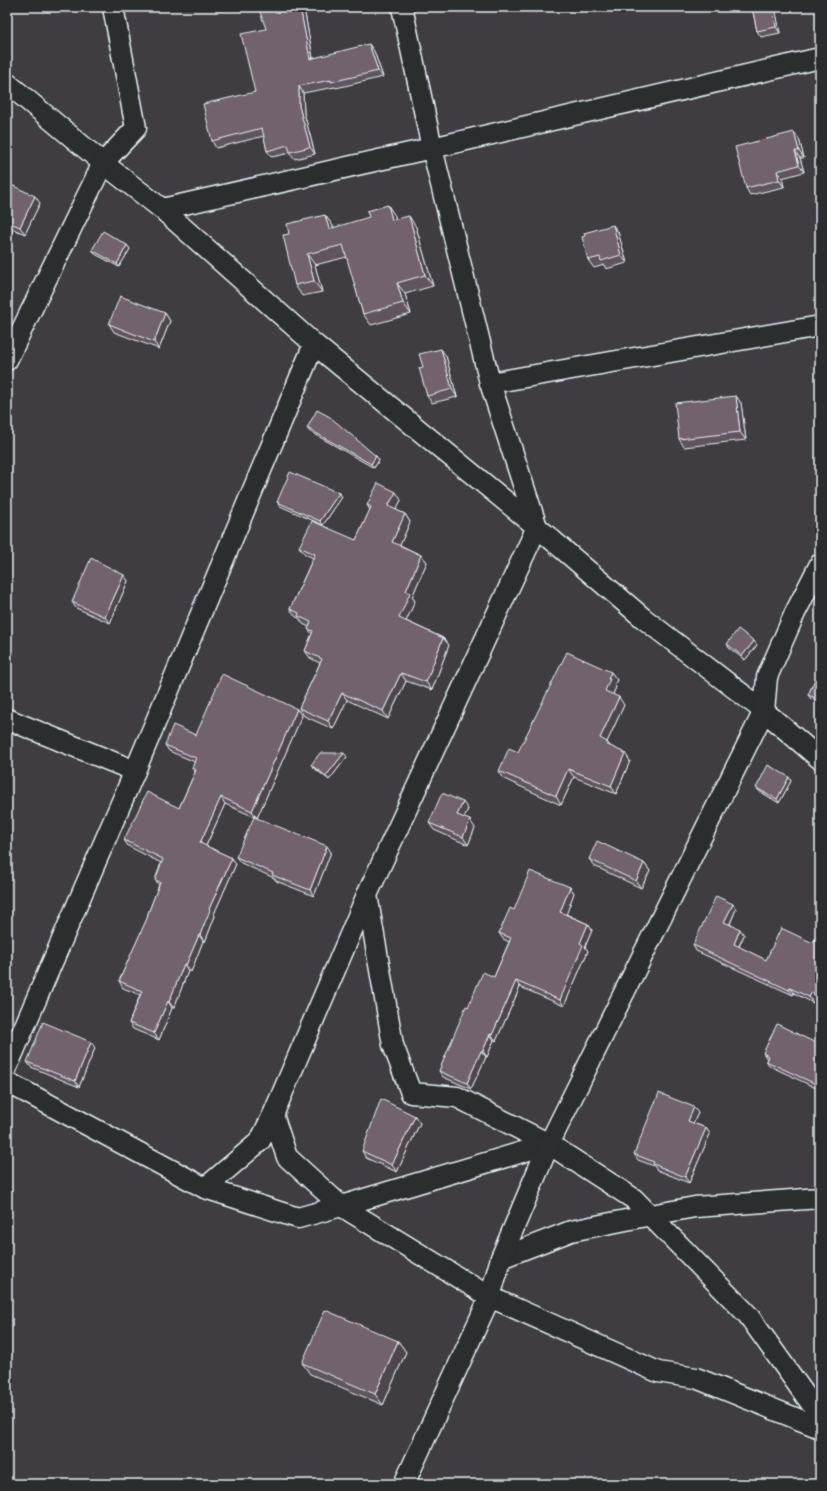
<svg xmlns="http://www.w3.org/2000/svg" width="827" height="1491" font-family="Sriracha,sans-serif">
<rect width="100%" height="100%" fill="#3f3d41"/>
<filter id="ink" filterUnits="userSpaceOnUse"><feTurbulence type="fractalNoise" baseFrequency=".025" numOctaves="2"/><feDisplacementMap in="SourceGraphic" scale="8" xChannelSelector="R" yChannelSelector="G"/><feConvolveMatrix kernelMatrix="1 2 1 2 8 2 1 2 1" color-interpolation-filters="sRGB"/></filter>
<g filter="url(#ink)">
<g fill="none" stroke-linecap="round" stroke-linejoin="round">
<g stroke="#e8f1f8" stroke-width="23">
<g id="street">
<path d="M820,58l-388,90 58,235 47,144 -170,368 26,150 18,48 46,4 92,47 85,55 114,116 72,101"/>
<path d="M7,83l96,80 59,46 152,135 223,183 106,91 121,93 56,48"/>
<path d="M162,209l270,-61 -30,-141"/>
<path d="M7,360l96,-197 33,-35 -23,-121"/>
<path d="M490,383l330,-57"/>
<path d="M7,719l128,52"/>
<path d="M7,1067l128,-296 179,-427"/>
<path d="M7,1082l198,106 93,30 43,-12 149,91 168,75 38,6 124,50"/>
<path d="M273,1115l14,42 54,49 208,-62"/>
<path d="M205,1188l55,-47 13,-26 94,-220"/>
<path d="M501,1258l70,-27 80,-16 44,-8 125,-9"/>
<path d="M404,1484l86,-187 11,-39 48,-114 215,-433 3,-34 28,-64 25,-49"/>
</g>
</g>
<use href="#street" stroke="#2a2d2e" stroke-width="20"/>
</g>
<g fill="#61545f" stroke="#e8f1f8">
<path d="M752,7h27l-4,1 5,25 -19,4 -4,-6z"/>
<path d="M304,8l9,50 61,-7 9,26 -47,11 -1,-1 -32,6 1,20 11,41 -20,5 -5,-6 -18,4 -5,-6 -3,-15 -48,12 -4,-7 43,-49 11,-63z"/>
<path d="M794,132l5,7 5,19h-4l4,14 -22,6 2,9 -34,8 -4,-7z"/>
<path d="M7,183l33,20 -15,31 -12,-5 -3,6 -3,-1z"/>
<path d="M325,215l8,11v2l62,-12 1,3 20,8 17,59 -28,8 6,20 -40,11 -8,-11 -16,-57 -32,8 7,27 -20,4 -7,-11 -6,-51z"/>
<path d="M618,232l9,31 -21,6 -2,-4 -10,3 -6,-8z"/>
<path d="M127,245l3,4 -11,18 -24,-13 -3,-4z"/>
<path d="M165,313l5,8 -11,28 -45,-17 -5,-8z"/>
<path d="M446,356l11,41 -25,6 -5,-7 -4,-29z"/>
<path d="M736,396l5,7 5,37 -62,7 -5,-8z"/>
<path d="M307,428l69,28 3,4 -5,8 -65,-37z"/>
<path d="M339,493l3,4 -19,28 -43,-19 -3,-4z"/>
<path d="M401,500l-5,10 9,4 5,8 -10,23 21,10 6,7 -15,35 3,4 -9,20 37,17 6,7 -17,45 -26,-9 -18,38 -41,-19 -14,29 -29,-13 -5,-8 21,-45 -10,-5 -5,-7 7,-17 -4,-5 1,-2 -6,-3 -4,-6 -3,-1 -6,-8 23,-51 -8,-4 -6,-7 57,-7 14,-30 -3,-5z"/>
<path d="M124,575l4,6 -18,42 -34,-15 -4,-6z"/>
<path d="M727,644l30,1 -12,15 -16,-12z"/>
<path d="M820,669v34l-9,-4 -3,-4z"/>
<path d="M611,672l6,8 -3,5 2,2 -3,7 11,11 -17,37 3,4 20,15 -14,33 -42,-17 -13,28 -57,-26 -5,-8 19,-19z"/>
<path d="M297,709l5,7 -45,102 -32,-14 -19,42 26,12 4,6 -22,50 1,2 -10,26 -2,-1 -12,31 -3,-1 -14,37h-2l-13,32 -26,-11 -4,-6 11,-28 -17,-7 -4,-7 29,-64 -1,-1 12,-31 -4,-5 6,-17 -33,-17 -4,-6 55,-32 16,-36 -3,-4 3,-6 -26,-11 -4,-6 31,-10z"/>
<path d="M347,757l-18,23 -15,-12 -3,-3z"/>
<path d="M791,781l-12,22 -20,-12 -3,-3z"/>
<path d="M468,809l-4,9 11,10 -7,17 -34,-15 -5,-7z"/>
<path d="M331,852l-17,44 -38,-15 -2,-3 -33,-15 -5,-6z"/>
<path d="M589,859l55,4 6,8 -9,17 -47,-22z"/>
<path d="M570,887l4,6 -8,21 22,10 4,6 -7,17 3,4 -24,55 -44,-19 -24,54 -2,-1 -7,17h-1l-15,32 -28,-12 -4,-6 29,-64 26,-30 15,-35 -6,-3 -4,-6 15,-23z"/>
<path d="M736,909l-6,15 14,11 -5,12 27,13 47,-17 7,-15v71l-4,-2 -3,6 -19,-10 -1,2 -97,-44 -3,-6z"/>
<path d="M820,1045v45l-50,-24 -4,-5 1,-2 -4,-6z"/>
<path d="M95,1048l-16,39 -48,-20 -4,-5z"/>
<path d="M698,1113l-5,10 13,5 4,6 -21,49 -32,-13 -3,-4 -16,-6 -4,-6z"/>
<path d="M420,1123l-23,49 -31,-14 -4,-7z"/>
<path d="M398,1341l8,11 -23,53 -73,-31 -8,-11z"/>
</g>
<g fill="#4f454d" stroke="#e8f1f8">
<path d="M300,7h3l1,1 10,57 -4,-6z"/>
<path d="M772,7h2l1,1 5,25 -4,-6z"/>
<path d="M369,44l5,7 9,26 -5,-6z"/>
<path d="M299,86l4,7 1,20 11,41 -5,-7 -11,-41z"/>
<path d="M794,132l5,7 5,19 -5,-7z"/>
<path d="M795,151l5,7 4,14 -5,-7z"/>
<path d="M777,171l5,7 2,9 -5,-7z"/>
<path d="M35,196l5,7 -15,31 -5,-7z"/>
<path d="M388,205l7,11 5,15 -8,-11z"/>
<path d="M325,215l8,11 3,14 -7,-11z"/>
<path d="M409,216l7,11 17,59 -8,-11z"/>
<path d="M8,222l5,7 -3,6 -3,-4v-6z"/>
<path d="M613,225l5,7 9,31 -6,-8z"/>
<path d="M127,245l3,4 -11,18 -2,-3z"/>
<path d="M307,254l8,11 7,27 -8,-11z"/>
<path d="M397,283l8,11 6,20 -8,-11z"/>
<path d="M165,313l5,8 -11,28 -5,-7z"/>
<path d="M441,349l5,7 11,41 -5,-8z"/>
<path d="M736,396l5,7 5,37 -6,-8z"/>
<path d="M376,456l3,4 -5,8 -3,-4z"/>
<path d="M396,492l5,8 -7,14 -6,-8z"/>
<path d="M339,493l3,4 -19,28 -3,-4z"/>
<path d="M405,514l5,8 -12,28 -6,-8z"/>
<path d="M421,555l6,7 -15,35 3,4 -11,25 -5,-8 7,-27z"/>
<path d="M124,575l4,6 -18,42 -5,-6z"/>
<path d="M443,638l6,7 -17,45 -6,-8z"/>
<path d="M754,641l3,4 -12,15 -3,-4z"/>
<path d="M611,672l6,8 -3,5 2,2 -5,12 -6,-8 3,-12z"/>
<path d="M401,673l5,8 -18,38 -5,-8z"/>
<path d="M342,693l5,7 -14,29 -5,-8z"/>
<path d="M619,697l5,8 -17,37 6,8 -13,-12z"/>
<path d="M297,709l5,7 -45,102 -5,-7z"/>
<path d="M344,753l3,4 -18,23 -3,-4z"/>
<path d="M625,753l5,8 -14,33 -5,-8z"/>
<path d="M568,769l6,8 -13,28 -5,-9z"/>
<path d="M789,777l2,4 -12,22 -2,-4z"/>
<path d="M221,797l4,7 -21,46 -4,-7z"/>
<path d="M463,802l5,7 -6,13 -5,-7z"/>
<path d="M470,820l5,8 -7,17 -5,-8z"/>
<path d="M327,846l4,6 -17,44 -4,-6z"/>
<path d="M232,858l4,6 -22,50 1,2 -10,26 -5,-7 9,-26z"/>
<path d="M644,863l6,8 -9,17 -5,-7z"/>
<path d="M570,887l4,6 -9,25 -5,-6z"/>
<path d="M733,904l3,5 -8,19 -4,-6z"/>
<path d="M588,924l4,6 -7,17 3,4 -24,55 -4,-6 20,-57z"/>
<path d="M740,929l4,6 -7,15 -3,-6z"/>
<path d="M199,935l4,6 -12,31 -5,-7z"/>
<path d="M184,964l4,7 -14,37 -5,-6z"/>
<path d="M516,981l4,6 -24,54 -4,-6z"/>
<path d="M790,988l4,5 -1,2 -4,-5z"/>
<path d="M812,992l4,5 -3,6 -4,-6z"/>
<path d="M168,1001l4,7 -13,32 -5,-7z"/>
<path d="M490,1034l4,6 -7,17 -4,-6z"/>
<path d="M91,1042l4,6 -16,39 -4,-6z"/>
<path d="M481,1051l5,6 -15,32 -4,-6z"/>
<path d="M694,1107l4,6 -6,13 -4,-5z"/>
<path d="M415,1116l5,7 -23,49 -5,-7z"/>
<path d="M706,1128l4,6 -21,49 -4,-6z"/>
<path d="M398,1341l8,11 -23,53 -8,-11z"/>
</g>
<g fill="#71626e" stroke="#e8f1f8">
<path d="M268,7h32l10,52 59,-15 9,27 -47,11v-2l-32,6v20l11,41 -20,5 -2,-7 -21,6 -5,-23 -50,13 -9,-37 52,-12 -14,-58 25,-5 -7,-20z"/>
<path d="M752,7h20l4,20 -19,4z"/>
<path d="M794,132l5,19h-4l4,14 -22,6 2,9 -33,8 -11,-41z"/>
<path d="M7,183l28,13 -15,31 -12,-5 -1,3z"/>
<path d="M388,205l4,15 17,-4 16,59 -28,8 6,20 -40,11 -20,-69 -36,9 7,27 -19,4 -12,-50 6,-1 -2,-10 38,-9 4,14 40,-12 -2,-6z"/>
<path d="M613,225l8,30 -20,6 -1,-4 -12,3 -6,-23 3,-1 -1,-3z"/>
<path d="M103,231l24,14 -10,19 -25,-14z"/>
<path d="M120,296l45,17 -11,29 -45,-18z"/>
<path d="M441,349l11,40 -25,7 -8,-28 4,-1 -4,-13z"/>
<path d="M736,396l4,36 -61,7 -4,-36z"/>
<path d="M317,410l13,7 46,39 -5,8 -64,-36z"/>
<path d="M290,472l49,21 -19,28 -43,-19z"/>
<path d="M378,483l18,9 -8,14 17,8 -13,28 29,13 -15,36 4,2 -11,25 44,20 -17,44 -25,-9 -18,38 -41,-18 -14,28 -29,-13 23,-49 -17,-8 8,-20 -5,-2 3,-7 -13,-6 1,-3 -9,-4 25,-55 -16,-7 13,-26 44,19 15,-33 -4,-2z"/>
<path d="M91,558l33,17 -19,42 -33,-15z"/>
<path d="M738,629l16,12 -12,15 -15,-12z"/>
<path d="M567,652l44,20 -3,7h2l-5,12 14,6 -19,41 7,4 -1,2 19,9 -14,33 -43,-17 -12,27 -57,-25 10,-23 9,4z"/>
<path d="M820,669v31l-12,-5z"/>
<path d="M222,674l75,35 -45,102 -31,-14 -21,46 32,15 -23,51 1,1 -10,25h-1l-13,30 -2,-1 -15,38 -1,-1 -14,32 -25,-10 13,-32 -23,-10 29,-65h-1l13,-34 -5,-2 8,-21 -39,-19 23,-48 32,16 17,-38 -4,-2 4,-10 -31,-13 8,-20 23,10z"/>
<path d="M320,753h24l-18,23 -15,-11z"/>
<path d="M768,765l21,12 -12,22 -21,-11z"/>
<path d="M442,793l21,9 -6,13 13,5 -7,17 -34,-14z"/>
<path d="M254,817l73,29 -17,44 -38,-15 1,-2 -37,-16z"/>
<path d="M597,841l47,22 -8,18 -47,-22z"/>
<path d="M530,871l40,16 -10,25 28,12 -8,19 3,2 -23,55 -44,-19 -24,54 -2,-1 -7,17h-2l-14,32 -28,-12 27,-65 2,1 15,-35 11,5 17,-39 -12,-5 11,-25 4,2z"/>
<path d="M716,896l17,8 -9,18 16,7 -6,15 32,16 15,-32 32,15 7,-15v68l-8,-4 -3,5 -19,-9 -1,2 -96,-45z"/>
<path d="M43,1022l48,20 -16,39 -48,-19z"/>
<path d="M777,1024l43,21v41l-54,-25 2,-5 -5,-3z"/>
<path d="M659,1093l35,14 -6,14 18,7 -21,49 -32,-13 1,-2 -20,-8z"/>
<path d="M381,1099l34,17 -23,49 -30,-14z"/>
<path d="M325,1310l73,31 -23,53 -73,-31z"/>
</g>
</g>
<rect width="827" height="1491" fill="none" stroke="#2a2d2e" stroke-width="24"/>
<rect x="12" y="12" width="803" height="1467" fill="none" stroke="#e8f1f8" stroke-width="1.5" filter="url(#ink)"/>
</svg>
